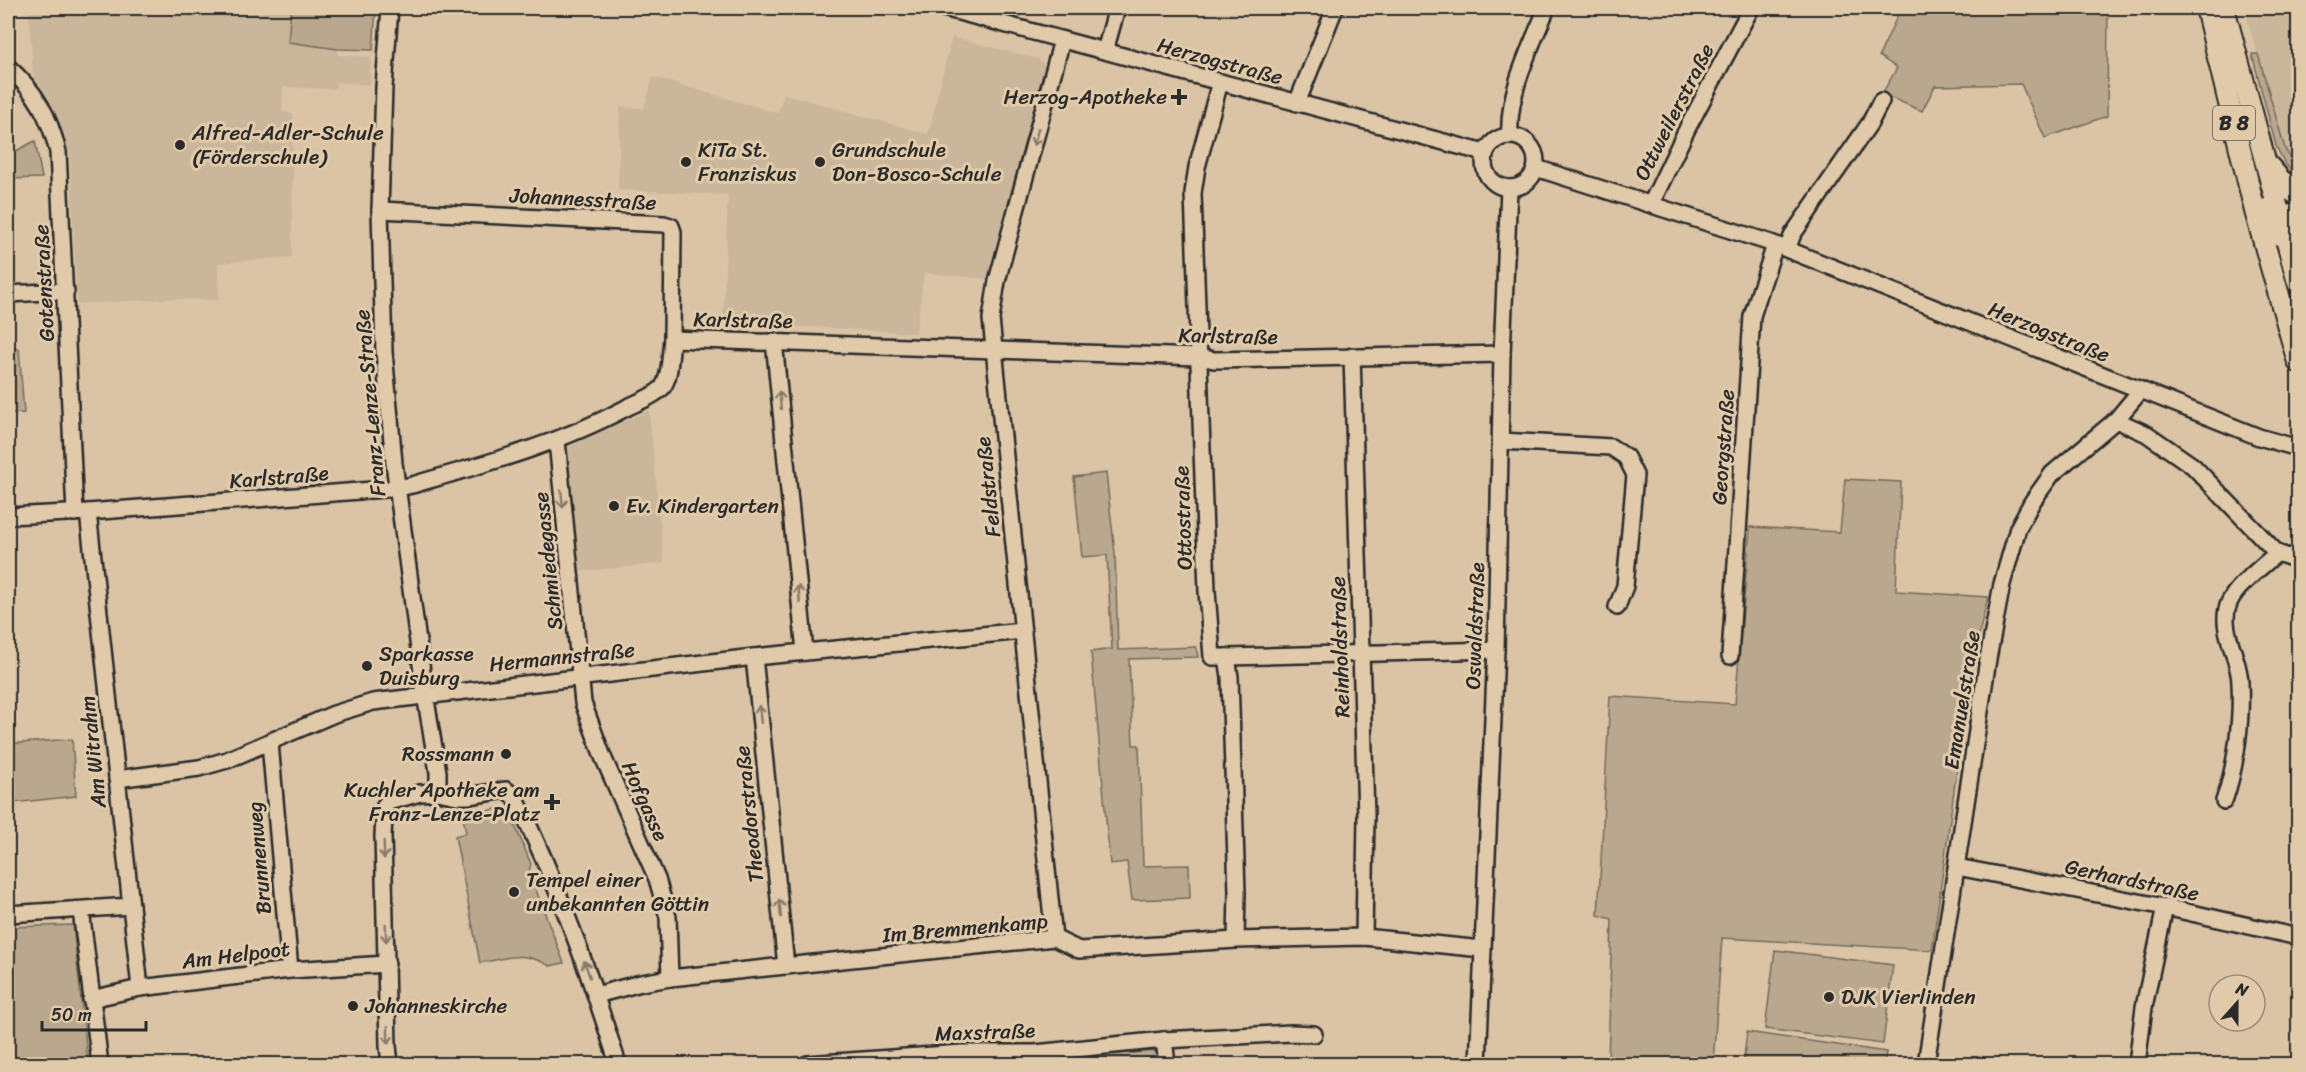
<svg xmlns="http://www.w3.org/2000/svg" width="2306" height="1072" font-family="Sriracha,sans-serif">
<rect width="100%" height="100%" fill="#dac4a5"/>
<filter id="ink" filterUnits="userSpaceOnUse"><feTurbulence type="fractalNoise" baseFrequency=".0167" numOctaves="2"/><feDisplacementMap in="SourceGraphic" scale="12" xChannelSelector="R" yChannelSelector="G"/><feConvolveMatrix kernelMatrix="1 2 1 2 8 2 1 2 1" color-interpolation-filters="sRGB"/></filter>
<g filter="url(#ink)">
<g fill="#cab69a">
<path d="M29,8h262l-3,34 50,7v6l33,2 -1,28 -33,-3 -2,7 -52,-2 -1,25 11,2 -1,143 -74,6 1,37 -52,-1 -90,5 -7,-145 -8,-28 -12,-31 -17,-25z"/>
<path d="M2244,8h54v158l-7,-7 -6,-10z"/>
<path d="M952,37l86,22 5,5 3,6 -59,209 -63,-6 -8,60 -193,-11 5,-127 -110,-5 2,-83 24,1 9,-31 125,36 6,-19 144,40z"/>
<path d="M649,410l15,153 -88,9 -12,-123z"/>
</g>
<g fill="#baa88e" stroke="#726a5c" stroke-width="1.5">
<path d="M291,8h85l-3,42 -35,-1 -50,-7z"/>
<path d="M1901,8h207l-1,108 -62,22 -24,-54 -86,2 -13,25 -40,-17 15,-26 -18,-12z"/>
<path d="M2252,54h6l27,95 6,10 7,7v10l-13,-12 -9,-18z"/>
<path d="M35,141l7,37 -34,1 5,91h-5v-115z"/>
<path d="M19,348l5,65 -16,1v-65z"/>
<path d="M1106,473l9,81 3,96 78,-3 2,10 -69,2 4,86h6l4,121 46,-1 1,33 -58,2 -5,-38 -17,2 -19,-212 21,-3 -5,-94 -25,2 -8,-80z"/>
<path d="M1845,479l56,3 -5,109 92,6 -17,70 -39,283 -210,-12 -9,126h-105l4,-145 -14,-4 12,-219 125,8 15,-177 90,5z"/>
<path d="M72,739l4,57 -63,7 -4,-23h-1v-36z"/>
<path d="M503,807l7,6 21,51 -2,8 35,91 -14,3c-29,-16 -40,-8 -70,-3l-25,-127 11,-3 -3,-16z"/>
<path d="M73,925l15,139h-80v-137z"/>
<path d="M1775,950l118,15 -10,79 -118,-15z"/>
<path d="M1747,1032l139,20 -2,12h-141z"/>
<path d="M1156,1051l1,13h-174z"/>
</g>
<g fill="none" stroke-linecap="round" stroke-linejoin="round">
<g stroke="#2b2b2b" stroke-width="20">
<g id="minor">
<path d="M390,8l-6,79 -4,123 4,142 10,111 31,231 13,78v20"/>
<path d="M944,8l541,145"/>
<path d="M1105,51l12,-43"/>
<path d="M8,67c28,25 41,48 50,85l17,361"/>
<path d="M1220,82l-23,85 -4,26 14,398 5,66h15l3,20 7,215 -1,48"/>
<path d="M1297,103l38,-95"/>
<circle cx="1510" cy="162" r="26"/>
<path d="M1510,136c-3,-44 21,-89 37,-128"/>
<path d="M1536,168l235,75 488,194 39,11"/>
<path d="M1651,204l37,-77 63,-119"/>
<path d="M380,210l284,14 7,2 2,6 -1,107"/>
<path d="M1787,249l6,-15 77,-111 11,-22"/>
<path d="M8,294l58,-3"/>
<path d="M774,341l31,311"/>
<path d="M1352,356l14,460 -2,121"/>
<path d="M2116,420l31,14 46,32 84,87 21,7"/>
<path d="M557,441l26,262 20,54 54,122 11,38 2,61"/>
<path d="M1501,441l110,6 15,10 9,18 -10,111 -8,21"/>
<path d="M88,512l52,476"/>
<path d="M8,516l80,-4 310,-24 14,-3c73,-21 147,-41 214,-77 12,-6 27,-11 36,-20 9,-11 8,-35 10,-49l527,18 15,3 288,-6"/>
<path d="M1730,656l22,-340 23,-71"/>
<path d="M754,657l32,309"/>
<path d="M1227,657l269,-7"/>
<path d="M270,743l20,227"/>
<path d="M117,779l82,-11 28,-8 107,-46 39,-12 381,-45 269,-26"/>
<path d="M2224,801c12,-34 18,-81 16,-118 0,-26 -22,-54 -11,-80 7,-17 34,-37 48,-50"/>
<path d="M1957,867l208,40 133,30"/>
<path d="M81,910l19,154"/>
<path d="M8,914l123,-8"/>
<path d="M1054,938l-63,-619 6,-38 65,-241"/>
<path d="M596,995l45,-12 29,-5 384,-40 25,12 157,-10 128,-3 118,12"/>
<path d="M91,999l49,-11 150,-18 97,-6"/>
<path d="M1164,1040l3,24"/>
<path d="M390,1064l-2,-18 -5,-211 2,-30 3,-3 32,-9 18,-1 19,4h11l38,-6 9,7c43,86 74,176 103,267"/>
<path d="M807,1064l155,-11h73l129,-13 127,-7 23,1"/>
<path d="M1478,1064l18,-414 6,-296 7,-166"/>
<path d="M1926,1064l62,-405 14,-75 16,-56 14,-26 20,-28 64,-54 25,-30"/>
<path d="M2137,1064l7,-57 21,-100"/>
</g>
</g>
<g stroke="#2b2b2b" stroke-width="24">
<g id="major">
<path d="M2206,8l49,203 43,151"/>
<path d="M2224,8l74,275"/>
</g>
</g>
<g stroke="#2b2b2b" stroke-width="27">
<g id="highway">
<path d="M2268,167l12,14 18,13"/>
<path d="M2266,210c6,20 10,28 32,27"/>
<path d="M2282,219l16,-5"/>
</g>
</g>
<use href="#minor" stroke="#e1caaa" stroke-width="15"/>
<use href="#major" stroke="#e1caaa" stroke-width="20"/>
<use href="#highway" stroke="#e1caaa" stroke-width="22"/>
</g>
<defs><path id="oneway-shaft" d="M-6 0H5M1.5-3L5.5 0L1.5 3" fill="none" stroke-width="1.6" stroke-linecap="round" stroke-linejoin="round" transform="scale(1.5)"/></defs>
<g stroke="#867a6a">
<use href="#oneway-shaft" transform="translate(1036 137) rotate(105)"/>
<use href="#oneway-shaft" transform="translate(780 400) rotate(-96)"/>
<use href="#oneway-shaft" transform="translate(562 499) rotate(85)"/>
<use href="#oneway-shaft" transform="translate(799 594) rotate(-96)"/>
<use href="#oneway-shaft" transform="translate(760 714) rotate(-96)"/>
<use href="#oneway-shaft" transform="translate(384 850) rotate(88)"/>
<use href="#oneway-shaft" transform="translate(780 908) rotate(-96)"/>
<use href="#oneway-shaft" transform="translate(386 933) rotate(88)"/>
<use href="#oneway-shaft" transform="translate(587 969) rotate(-109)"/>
<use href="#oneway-shaft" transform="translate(388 1035) rotate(89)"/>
</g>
</g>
<g fill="#2b2b2b" stroke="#e1caaa" stroke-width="2">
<path d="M1176 88h6v6h6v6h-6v6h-6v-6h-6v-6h6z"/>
<circle cx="180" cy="145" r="6"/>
<circle cx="686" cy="162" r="6"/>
<circle cx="820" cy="162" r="6"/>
<circle cx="614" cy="506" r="6"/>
<circle cx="367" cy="666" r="6"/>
<circle cx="506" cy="754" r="6"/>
<path d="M549 793h6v6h6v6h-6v6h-6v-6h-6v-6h6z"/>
<circle cx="514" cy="892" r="6"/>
<circle cx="1829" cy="997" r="6"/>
<circle cx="353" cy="1006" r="6"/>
</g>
<g text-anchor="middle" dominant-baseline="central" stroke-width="6" stroke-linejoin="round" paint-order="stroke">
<rect fill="#e1caaa" stroke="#625b51" stroke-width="1.5" x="2213" y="106" width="42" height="34" rx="4.5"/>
<g font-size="20" font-weight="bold" fill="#2b2b2b">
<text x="2234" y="123">B 8</text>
</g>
<g font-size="21" fill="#2b2b2b" stroke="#e1caaa">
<text transform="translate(1220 61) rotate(15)">Herzogstraße</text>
<text transform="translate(1674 112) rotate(-63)">Ottweilerstraße</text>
<text transform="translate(583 199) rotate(3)">Johannesstraße</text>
<text transform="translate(44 283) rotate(-93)">Gotenstraße</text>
<text transform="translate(743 320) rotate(1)">Karlstraße</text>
<text transform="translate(2049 332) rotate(22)">Herzogstraße</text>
<text transform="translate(1228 336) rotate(1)">Karlstraße</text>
<text transform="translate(370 403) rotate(-95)">Franz-Lenze-Straße</text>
<text transform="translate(1723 447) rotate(-86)">Georgstraße</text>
<text transform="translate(279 477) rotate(-5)">Karlstraße</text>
<text transform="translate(988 487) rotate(-96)">Feldstraße</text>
<text transform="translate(1183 518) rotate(-92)">Ottostraße</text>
<text transform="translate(548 561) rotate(-96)">Schmiedegasse</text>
<text transform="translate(1475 626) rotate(-88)">Oswaldstraße</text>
<text transform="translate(1340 647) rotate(-92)">Reinholdstraße</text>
<text transform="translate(562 657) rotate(-6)">Hermannstraße</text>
<text transform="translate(1962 700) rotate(-81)">Emanuelstraße</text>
<text transform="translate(93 752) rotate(-96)">Am Witrahm</text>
<text transform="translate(645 801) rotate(66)">Hofgasse</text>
<text transform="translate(749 814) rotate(-96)">Theodorstraße</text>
<text transform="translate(259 858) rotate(-95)">Brunnenweg</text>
<text transform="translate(2132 880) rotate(12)">Gerhardstraße</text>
<text transform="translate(965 928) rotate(-5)">Im Bremmenkamp</text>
<text transform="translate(236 955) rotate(-7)">Am Helpoot</text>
<text transform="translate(985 1032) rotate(-2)">Maxstraße</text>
</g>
<g font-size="21" fill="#2b2b2b" stroke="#e1caaa" text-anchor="start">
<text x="1167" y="97" text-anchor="end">Herzog-Apotheke</text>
<text x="192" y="133">Alfred-Adler-Schule<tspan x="192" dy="24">(Förderschule)</tspan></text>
<text x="698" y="150">KiTa St.<tspan x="698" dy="24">Franziskus</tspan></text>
<text x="832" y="150">Grundschule<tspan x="832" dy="24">Don-Bosco-Schule</tspan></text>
<text x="626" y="506">Ev. Kindergarten</text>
<text x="379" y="654">Sparkasse<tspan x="379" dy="24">Duisburg</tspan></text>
<text x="494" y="754" text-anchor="end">Rossmann</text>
<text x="540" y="790" text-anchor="end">Kuchler Apotheke am<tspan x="540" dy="24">Franz-Lenze-Platz</tspan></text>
<text x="526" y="880">Tempel einer<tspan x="526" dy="24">unbekannten Göttin</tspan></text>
<text x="1841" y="997">DJK Vierlinden</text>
<text x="365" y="1006">Johanneskirche</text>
</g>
</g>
<rect width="2306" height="1072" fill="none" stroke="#e1caaa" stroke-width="30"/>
<rect x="15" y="15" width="2276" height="1042" fill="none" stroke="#2b2b2b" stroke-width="2" filter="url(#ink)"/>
<g transform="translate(2237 1003) rotate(21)"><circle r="28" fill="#e1caaa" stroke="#988a77" stroke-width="1.5"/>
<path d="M0-4.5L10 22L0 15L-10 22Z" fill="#2b2b2b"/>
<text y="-9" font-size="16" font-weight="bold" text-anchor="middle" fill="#2b2b2b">N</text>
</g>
<path d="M42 1021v9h104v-9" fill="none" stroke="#2b2b2b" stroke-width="3"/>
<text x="51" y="1021" font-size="18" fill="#2b2b2b" stroke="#e1caaa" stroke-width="4.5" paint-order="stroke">50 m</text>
</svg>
